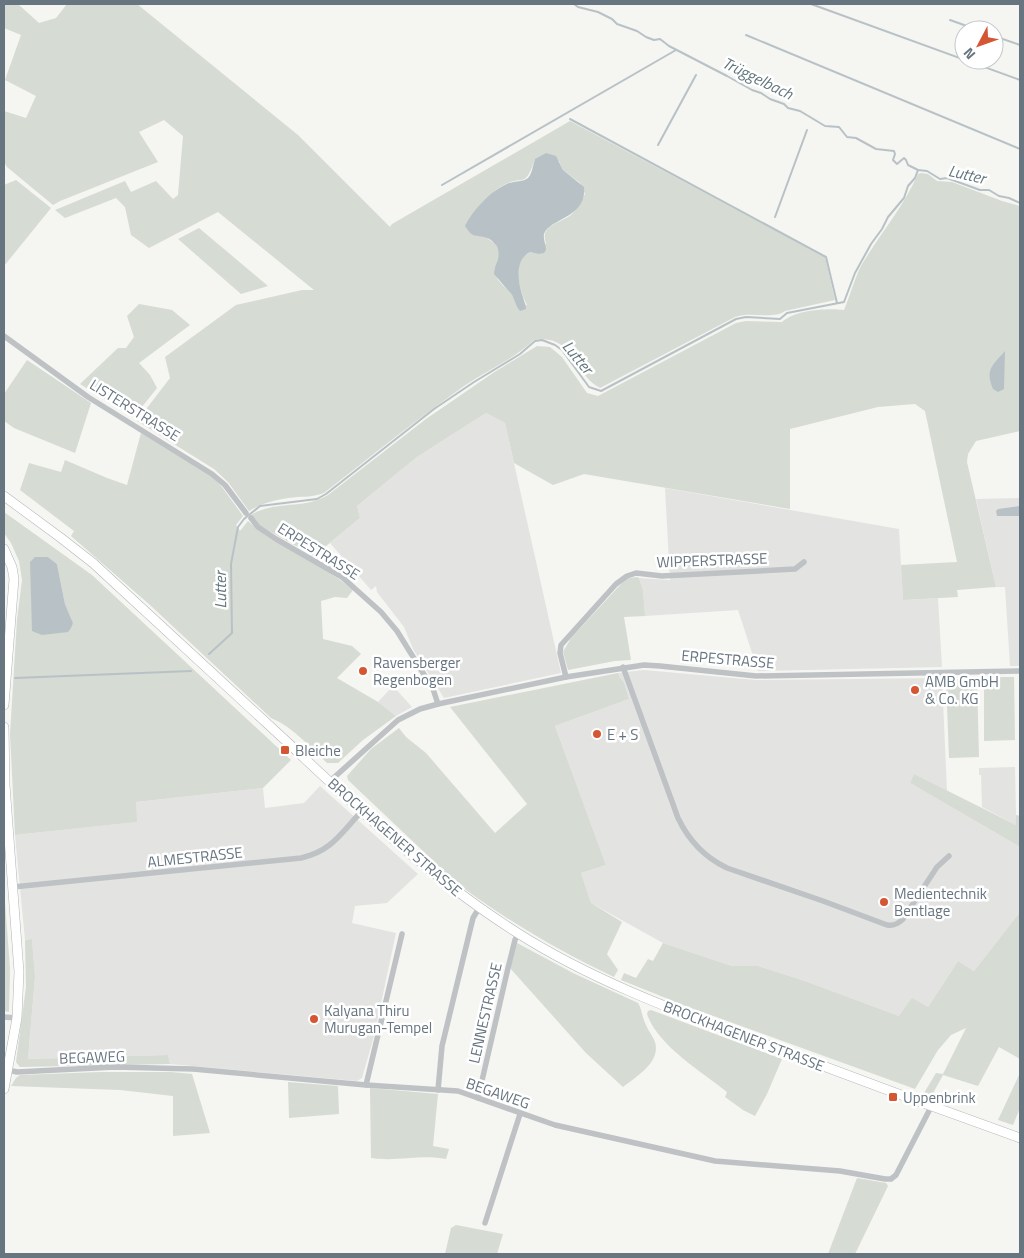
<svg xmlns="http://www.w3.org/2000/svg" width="1024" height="1258" font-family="'Titillium Web',sans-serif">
<rect width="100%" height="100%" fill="#f5f5f2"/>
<g fill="#e3e4e2">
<path d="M486,413l19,10 56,250 -117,25 -31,-49 -9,-22 -27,-35 -1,-6 -5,4 -41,-47 30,-25 -3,-12 60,-49z"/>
<path d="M665,488l234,41 4,71 35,-2 4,69 -184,4 -20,-61 -93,6 -2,-26 -4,-12 31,2z"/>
<path d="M1020,498v168h-10l-5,-79h-9l-20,-88z"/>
<path d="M644,670l112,10 186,-2 5,113 -33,-17 -4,9 110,64v65l-46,59 -16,-10 -30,46 -29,9 -94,-35 -47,-15h-26l-69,-23 -72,-40 -10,-30 25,-8 -51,-139 74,-27 -5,-17 -6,-5v-4z"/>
<path d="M393,686l19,21 -16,9 -18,-14z"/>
<path d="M1015,767l1,48v10l-34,-18 -1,-32h-2v-7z"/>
<path d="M320,786l98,88 -31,29 -32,3 -3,17 44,10 -22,103 -12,42 -5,3 -187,-17 -2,-9 -140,4 7,-82 -3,-38 -7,1 -10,-105 121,-13v-20l127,-14 2,20 39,-5z"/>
</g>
<g fill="#d6dbd3" fill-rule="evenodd">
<path d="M4,4h14l21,19 17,-5 11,-14h70l161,131 92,92 2,-3 178,-103 255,136 10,43 -50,11c-13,9 -34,0 -50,6l-135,71c-27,-14 -26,-55 -66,-48 -20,19 -47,30 -70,46 -48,34 -94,71 -140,107 -13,5 -23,3 -36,5 -13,2 -28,6 -39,13l-21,-29 -14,-13 -77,-48 33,-43 -5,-21 71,-52 66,-15h12l-96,-78 -69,36 -18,-13 -6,-28 -9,-9 -51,20 -10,-8 70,-29 6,11 25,-11 17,18 5,-4 5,-59 -19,-16 -25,12 19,30 -98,39 -7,4 -46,-38 -3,-5v-51l22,7 10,-22 -31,-16 16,-45 -17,-7zM535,159l24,2 4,9 17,13 5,11c-4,7 -7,14 -13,20 -10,9 -33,11 -26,29l-8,11 -8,-2c-19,9 -11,38 -3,53l-10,2 -5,-12 -14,-15 -4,-10 5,-11v-6l-1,-7 -11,-8 -9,-31c8,-7 15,-16 24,-21 22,-13 22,5 33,-27z"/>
<path d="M921,173l7,1 9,7 15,1 50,19 18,5v225l-44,10 -8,13 -1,8 29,125 -39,3 1,7 -55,3 -2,-35 56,-3 -32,-151 -10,-7 -37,3 -88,22v80l-206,-35 -31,11 -39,-22 -9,-40 -19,-10 -69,44 -60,49 3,12 -46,38 -54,-30 -9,-11c24,-15 52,-5 77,-20l98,-76 67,-46 44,-27 13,1 12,10 25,36 11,3 138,-73 10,-2 36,1c13,-12 45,-14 62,-12 6,-14 10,-30 17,-44 18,-31 42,-58 57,-92z"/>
<path d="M16,180l35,28 -47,58v-81z"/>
<path d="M199,228l69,58 -27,8 -63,-55z"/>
<path d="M139,304l33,6 18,15 -51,38 11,12 7,13 -23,29 -54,-33 38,-36h8l8,-11 -7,-21z"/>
<path d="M27,360l64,43 -16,50 -61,-25 -10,-7v-27z"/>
<path d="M141,433l71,43 10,11 21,29 -7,9 4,6 8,-10c31,28 73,41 105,69l-6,8 -12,-1 -14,4 2,38 29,7 9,8 -24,24 41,24 18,14 -33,24 -25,23h-11c-17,-16 -34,-36 -56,-45l-121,-113 -79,-69 3,-5 -54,-41 9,-27 32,9 4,-12 42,18 20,7z"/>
<path d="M4,512l88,63 199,185 -28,28 -127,14 1,20 -122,13 -5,-101 7,-114 5,-40 -3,-19 -8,-18 -7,-10zM35,557h13l9,7 8,40 8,19z"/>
<path d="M637,577l2,1 4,12 2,26 -21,1 7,43 -16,1 -47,9 -5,-18 8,-14 51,-55 7,-5z"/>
<path d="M618,673l1,4 5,5 5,17 -74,27 51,139 -25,8 10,30 31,19 -15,32 11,16 -4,7c-60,-28 -114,-61 -167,-101l-5,-7 -94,-89 -1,-4 24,-27 28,-21 7,9 20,16 69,80 32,-29 -77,-97z"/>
<path d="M984,677h30l1,63 -31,1z"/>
<path d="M946,679h31l2,78 -30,1z"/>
<path d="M914,774l102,51v-10l4,1v31l-110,-64z"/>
<path d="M4,888l6,81 -1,43 -5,-1z"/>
<path d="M1020,912v147l-21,-12 -21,39 -35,-11 -11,20 -8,-2 12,-20 7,1 23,-46 -15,7 -13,15 -23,39 -232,-84 -62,-25 3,-7 12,5 12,-19 5,2 10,-18 69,23h26l47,15 94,35 13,-18 16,9 30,-46 16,10z"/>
<path d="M32,939l3,38 -7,82 140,-4 2,9 -150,3 -4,-5 10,-75 -1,-47z"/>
<path d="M517,943l56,30 65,30c4,6 4,15 8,22 2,6 7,11 9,17 6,20 -18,34 -32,45l-37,-34 -76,-85z"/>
<path d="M651,1010l131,49 -15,35 -12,22 -12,-6 -18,-13 2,-5c-25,-20 -70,-47 -80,-78l1,-3z"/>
<path d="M101,1072h70l21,2 18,59 -37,3v-40l-53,-6 -109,-4 5,-8 4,-3z"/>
<path d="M1020,1073v35l-7,17 -15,-5z"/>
<path d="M288,1082l50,4 1,28 -50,4z"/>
<path d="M370,1088l68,6 -5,52 16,3 -3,10c-25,-5 -49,3 -75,-1z"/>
<path d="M857,1178l29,5 2,3 -33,68h-27z"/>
<path d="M456,1225l47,9 -6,20h-52l6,-26z"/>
</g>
<g fill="#b8c2c6">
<path d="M546,153l10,3 7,14 21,17c3,31 -34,31 -40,47 -1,5 2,11 2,16l-2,3 -6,1 -8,-2c-16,8 -12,31 -7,45 1,5 3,7 3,12l-6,2 -3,-4 -5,-12 -18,-21c0,-12 8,-13 3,-28 -3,-3 -6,-7 -10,-8 -12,-4 -14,1 -22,-12 8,-16 26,-36 44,-43 6,-2 14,-1 19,-5 4,-4 5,-13 7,-19z"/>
<path d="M1005,351l-1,38 -6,3 -5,-3c-8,-20 -1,-23 12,-38z"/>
<path d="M1020,506v10h-23l-1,-5 2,-2z"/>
<path d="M35,557h13l9,7 8,40 8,19 -2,5 -3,4 -26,3 -10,-4 -2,-69z"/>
</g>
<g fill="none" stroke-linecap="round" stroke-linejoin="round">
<g stroke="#b8c2c6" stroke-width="2">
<path d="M574,4l4,3 20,5 14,7 5,5 20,7 9,6 8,3 6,-1 9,7 58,30 25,14 9,3 9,6 14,5 4,4 12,3 25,15 14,1 8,10 9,1 20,11 18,2 1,3 -2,6 4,4 7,-6 2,2 2,5 10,5 9,1 13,8 7,-1 33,12h9l10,6 10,2 11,5"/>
<path d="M811,4l209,76"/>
<path d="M950,20l28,10"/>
<path d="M746,35l274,114"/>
<path d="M994,36l26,9"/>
<path d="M570,119l256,138 11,46"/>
<path d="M658,145l38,-70"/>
<path d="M442,185l234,-135"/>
<path d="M775,217l32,-87"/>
<path d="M209,654l23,-21 -1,-69 7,-37 6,-8 16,-13 57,-7 9,-5 108,-85 40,-27 46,-28 15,-13 7,-1 13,5 7,5 27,37 12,4 135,-72 10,-2 34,2 7,-6 57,-11 11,-29 16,-29 11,-15 6,-12 16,-19 4,-12 7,-8 3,-8"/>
<path d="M15,678l176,-7"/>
</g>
<g stroke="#b1b6b9" stroke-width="10">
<g id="secondary">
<path d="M4,496l57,42 32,25c64,59 128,118 192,177 73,69 146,138 231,192 75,48 160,79 243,110 87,33 174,65 261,96"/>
<path d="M4,549l8,18 2,12 -10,126"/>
<path d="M4,727l1,58 14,187 -2,46 -13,71"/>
</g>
</g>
<g stroke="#bec2c5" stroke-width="5.5">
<path d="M4,336l84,61 124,77 13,11 21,28"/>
<path d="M251,518l7,9 18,12 66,38 39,35 16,19 36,58 5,15"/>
<path d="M623,667l55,151c11,23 26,39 49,50l96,33 64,24c7,1 11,-1 16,-6l34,-52 12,-11"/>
<path d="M566,677l-6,-24 1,-8 55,-61 11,-8 9,-3 26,3 133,-7 9,-7"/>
<path d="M329,782l69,-62 22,-11 18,-5 128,-27 78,-12 16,1 96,10 264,-5"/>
<path d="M13,887l288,-29c31,-7 40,-25 61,-47"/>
<path d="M4,1017l13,1"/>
<path d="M8,1070l9,2 98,-5 78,2 173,16 92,6 97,34 160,36 125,10 45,8h6l5,-4 36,-70"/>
<path d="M366,1085l36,-151"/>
<path d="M438,1090l4,-44 31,-128 6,-10"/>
<path d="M478,1098l30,-130 7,-28 3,-6"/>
<path d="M485,1223l35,-109"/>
</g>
<use href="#secondary" stroke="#fff" stroke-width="9"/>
</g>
<g fill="#d45633" stroke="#fff" stroke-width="2">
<circle cx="363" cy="671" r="5"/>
<circle cx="915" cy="690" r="5"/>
<circle cx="597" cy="734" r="5"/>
<rect x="280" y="745" width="10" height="10" rx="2.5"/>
<circle cx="884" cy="902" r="5"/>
<circle cx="314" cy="1019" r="5"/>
<rect x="888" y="1092" width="10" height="10" rx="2.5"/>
</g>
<g text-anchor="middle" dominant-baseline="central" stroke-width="5" stroke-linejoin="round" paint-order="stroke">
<g font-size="15" fill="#677580" stroke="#fff">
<text transform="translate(135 410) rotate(32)">LISTERSTRASSE</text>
<text transform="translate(319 551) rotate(32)">ERPESTRASSE</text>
<text transform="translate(712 560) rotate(-2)">WIPPERSTRASSE</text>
<text transform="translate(728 659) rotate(5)">ERPESTRASSE</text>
<text transform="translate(395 837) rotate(41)">BROCKHAGENER STRASSE</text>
<text transform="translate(195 857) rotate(-6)">ALMESTRASSE</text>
<text transform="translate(485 1013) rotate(-77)">LENNESTRASSE</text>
<text transform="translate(744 1036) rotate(21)">BROCKHAGENER STRASSE</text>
<text transform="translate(92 1057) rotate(-2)">BEGAWEG</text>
<text transform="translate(498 1093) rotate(19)">BEGAWEG</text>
</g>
<g font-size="15" fill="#677580" stroke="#fff" text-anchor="start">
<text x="373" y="662">Ravensberger<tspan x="373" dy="17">Regenbogen</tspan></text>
<text x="925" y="681">AMB GmbH<tspan x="925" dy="17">&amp; Co. KG</tspan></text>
<text x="607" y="734">E + S</text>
<text x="295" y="750">Bleiche</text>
<text x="894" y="893">Medientechnik<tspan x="894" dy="17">Bentlage</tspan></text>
<text x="324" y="1010">Kalyana Thiru<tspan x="324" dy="17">Murugan-Tempel</tspan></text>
<text x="903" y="1097">Uppenbrink</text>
</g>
<g font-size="16" font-style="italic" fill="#63777d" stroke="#fff">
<text transform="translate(758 78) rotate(26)">Trüggelbach</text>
<text transform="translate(967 174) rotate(13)">Lutter</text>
<text transform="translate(578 357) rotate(50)">Lutter</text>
<text transform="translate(220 590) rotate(-91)">Lutter</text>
</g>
</g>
<rect width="1024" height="1258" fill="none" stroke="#677580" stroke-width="10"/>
<g transform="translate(979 45) rotate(229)"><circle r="24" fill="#ffffff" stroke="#c2c8cc"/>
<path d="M0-4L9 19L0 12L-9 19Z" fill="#d45633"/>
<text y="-8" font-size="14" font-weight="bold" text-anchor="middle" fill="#677580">N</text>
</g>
</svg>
